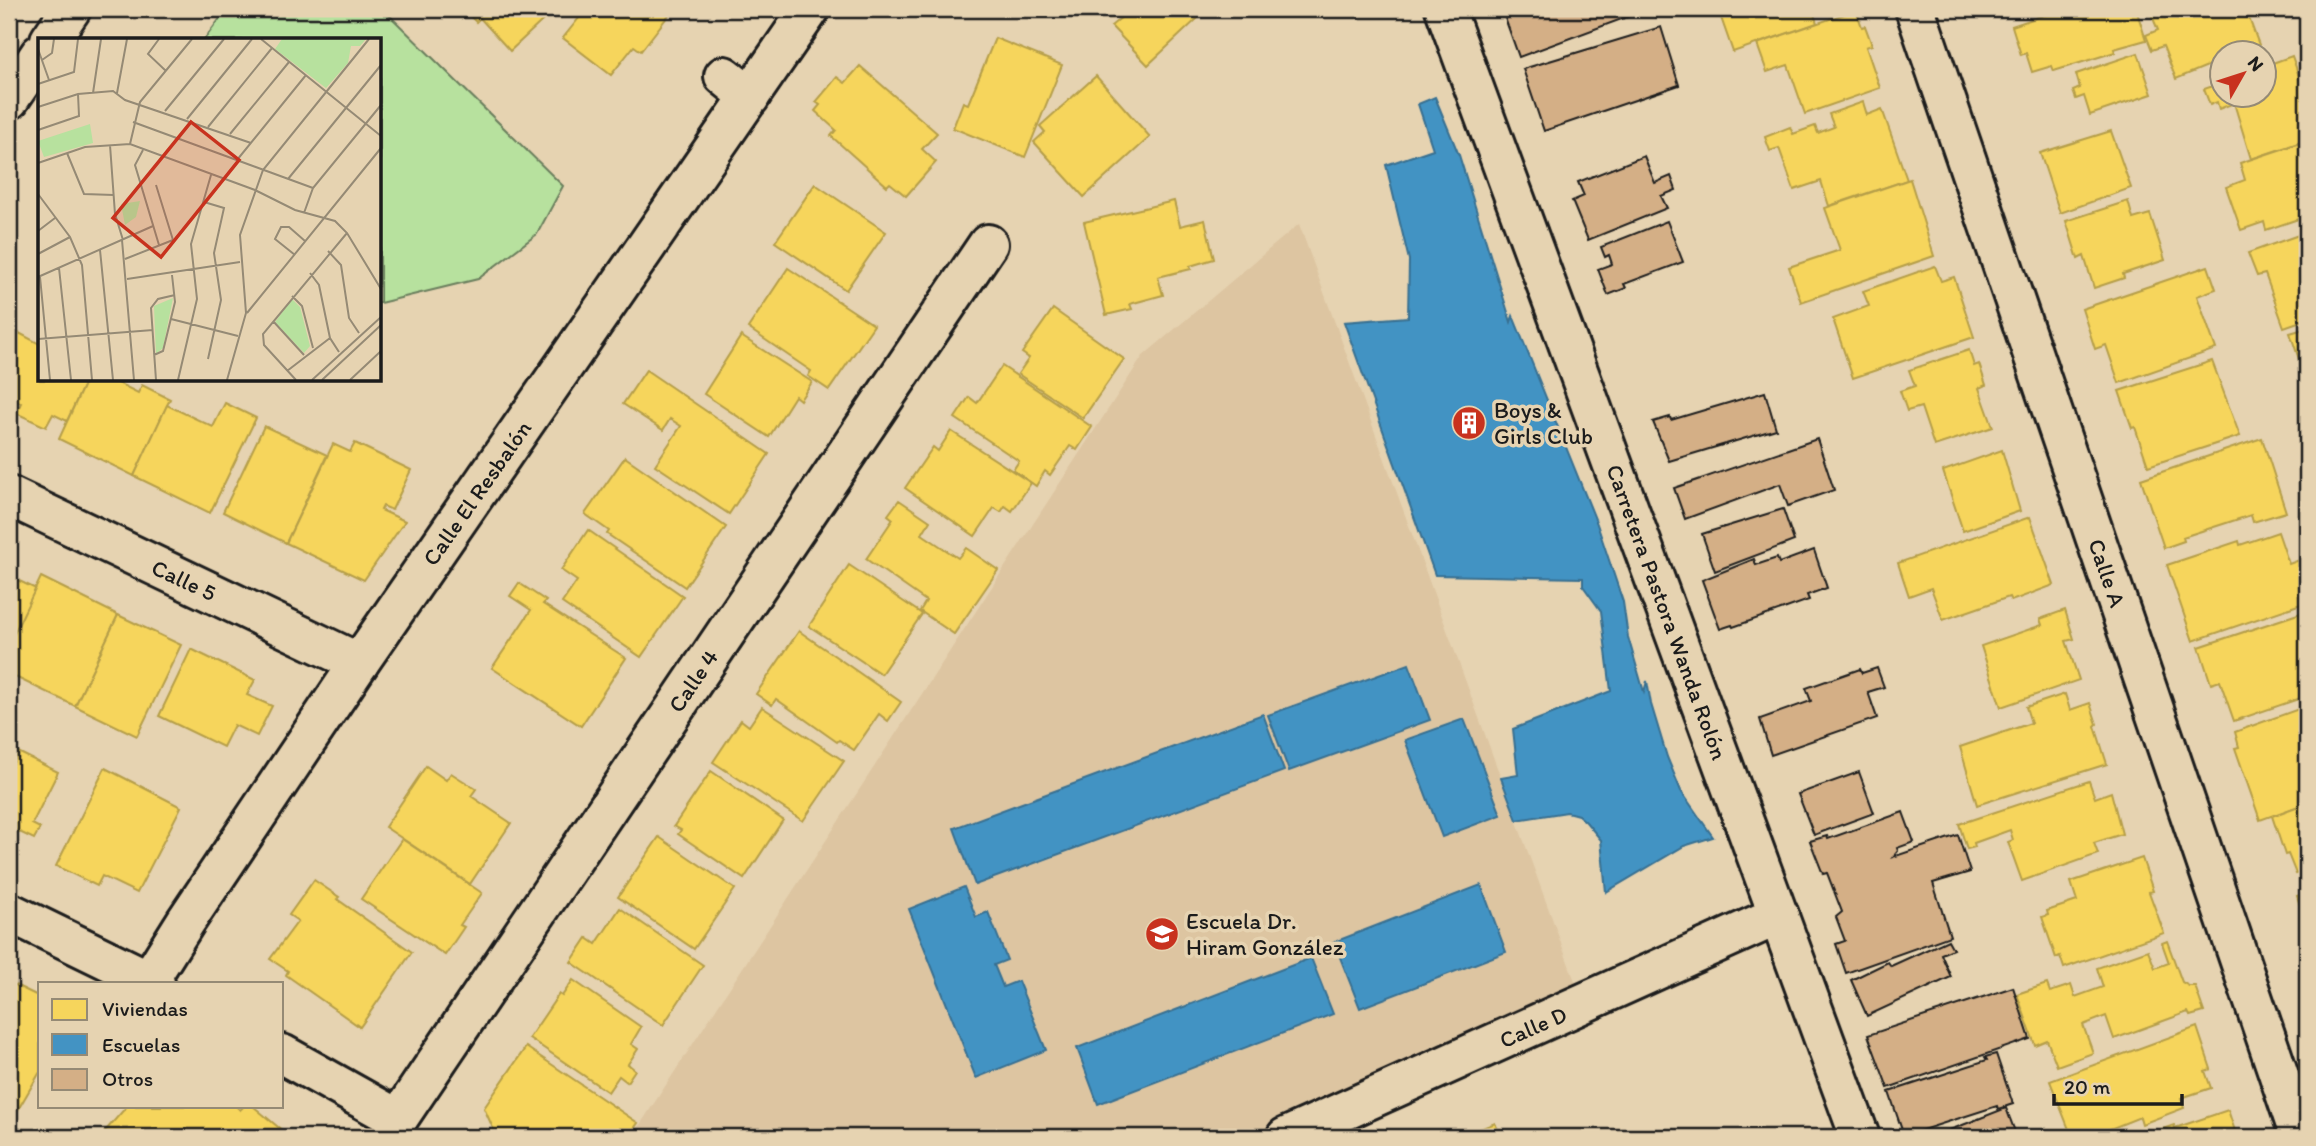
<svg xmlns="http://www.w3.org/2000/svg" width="2316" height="1146" font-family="Itim,sans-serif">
<rect width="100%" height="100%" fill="#e6d3b1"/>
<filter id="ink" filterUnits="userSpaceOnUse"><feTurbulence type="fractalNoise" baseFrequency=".0143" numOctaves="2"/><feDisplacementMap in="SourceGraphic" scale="14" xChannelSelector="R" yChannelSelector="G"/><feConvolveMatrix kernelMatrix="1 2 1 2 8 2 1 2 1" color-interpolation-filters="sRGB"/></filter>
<g filter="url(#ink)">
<path fill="#ddc5a1" d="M1299,224l289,793 -288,120h-668l511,-781z"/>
<path fill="#b7e19e" stroke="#6a7e5d" stroke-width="2" d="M227,9h156l180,177 -26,48 -59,45 -98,24v-263h-176z"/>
<g fill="#f6d55c" stroke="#b59e49" stroke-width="2">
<path d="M463,9h92l-45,42 -30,-33 -4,4z"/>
<path d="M580,9h86l5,3 -30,39 -7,-5 -23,29 -48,-37 16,-20 -4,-3z"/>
<path d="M1116,9h74l8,9 -50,47 -37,-39 12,-10z"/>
<path d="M1718,9h94l5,14 -84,29z"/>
<path d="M2062,9h17l1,2 7,-2h49l10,31 -32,9 1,3 -61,19 -2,-5 -20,6 -6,-19 -5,2 -9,-29z"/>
<path d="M2149,9h124l-24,9 10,27 -19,7h-18v8l-46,19 -13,-33 -11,4 -6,-15 12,-5z"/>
<path d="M1856,10l6,17 3,-1 7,19 -6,2 14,41 -75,26 -17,-49 -21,7 -10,-28z"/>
<path d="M995,38l67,27 -37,92 -72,-29 10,-26 5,2z"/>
<path d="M2138,53l14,41 -62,21 -6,-19 -8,3 -3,-8 7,-3 -4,-14z"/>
<path d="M2292,56l15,43v41l-56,19 -17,-56 -15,6 -2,-7 -7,3 -6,-16 18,-6v11h42v-28z"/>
<path d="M860,66l77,67 -15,16 14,13 -30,34 -16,-13 -3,3 -56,-50 5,-6 -21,-19 5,-6 -4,-3 21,-25 8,6z"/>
<path d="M1096,76l54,61 -66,60 -50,-55 11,-10 -5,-6z"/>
<path d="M1863,102l4,13 15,-6 25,71 -78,26 -8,-25 -27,9 -15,-42 -9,3 -5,-14 25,-10 3,7 22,-8 3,7 16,-6 -5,-13z"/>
<path d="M2111,131l20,57 -71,25 -20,-60z"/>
<path d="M2306,141l1,75 -41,14 -2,-8 -23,8 -15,-43 19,-7 -5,-17z"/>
<path d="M1910,179l24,77 -133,46 -12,-35 51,-17 -15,-42z"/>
<path d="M815,184l71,48 -40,58 -71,-48z"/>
<path d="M1174,201l6,25 25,-6 9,39 -24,7 1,3 -33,8 5,18 -33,9 2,5 -26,6 -22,-93z"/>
<path d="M2128,201l5,18 17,-5 15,46 -42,14 1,4 -30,10 -10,-32 -6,3 -12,-38z"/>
<path d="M2307,232v87l-23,8 -19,-53 -8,2 -9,-23z"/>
<path d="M1935,266l6,15 13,-4 20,60 -121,41 -20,-59 36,-13 -6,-15z"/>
<path d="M2208,266l8,23 -19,7 19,53 -97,34 -13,-38 -11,4 -13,-40z"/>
<path d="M788,268l86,57 -45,65 -21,-14 3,-5 -63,-43z"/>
<path d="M1053,309l71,50 -41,59 -65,-44 11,-16 -7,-5z"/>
<path d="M2307,328v29l-8,2 -9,-26z"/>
<path d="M19,333l21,11v36h46l-19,41 -14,-7 -7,13 -30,-14 5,-10 -12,-6v-44z"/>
<path d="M741,336l71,46 -12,18 -5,-4 -26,41 -65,-43z"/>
<path d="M1969,350l5,16 5,-2 7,21 -7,3 14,39 -59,19 -13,-39 -14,4 -7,-20 15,-5 -6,-16z"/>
<path d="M2212,361l28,75 -92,30 -13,-39 -3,1 -13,-37z"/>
<path d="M1002,366l90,61 -15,23 -7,-4 -20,29 -5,-4 -9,15 -23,-16 6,-9 -64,-43 14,-21 8,6z"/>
<path d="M646,370l123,84 -40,60 -74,-49 26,-39 -11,-7 -7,11 -40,-26z"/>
<path d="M86,380h26l26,13 4,-8 28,14 -36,77 -75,-37z"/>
<path d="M225,403l31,15 -46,95 -76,-37 33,-71 46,22z"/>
<path d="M264,426l63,29 -41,88 -63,-31z"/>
<path d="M951,431l80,52 -19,28 -7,-5 -4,6 -7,-4 -19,28 -70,-48 28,-41 5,4z"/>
<path d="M2262,438l24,74 -33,10 -2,-7 -68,22 1,4 -20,7 -23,-69z"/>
<path d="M355,443l56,27 -19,40 -9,-4 -2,4 24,11 -41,59 -78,-37 47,-99 17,8z"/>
<path d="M2002,450l18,61 -57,20 -20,-60z"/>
<path d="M625,457l101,70 -41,60 -78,-53 2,-3 -24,-17z"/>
<path d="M899,500l31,21 -8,13 36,24 8,-10 32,22 -44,64 -34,-23 6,-10 -60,-42 27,-40 -5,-4z"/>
<path d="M2030,517l24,68 -43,16 -2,-4 -66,23 -12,-32 -22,8 -11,-33z"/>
<path d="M588,530l95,66 -42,61 -79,-54 15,-22 -16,-11z"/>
<path d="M2278,532l11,32 13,-5 2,6h3v37l-114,39 -26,-76 72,-24 1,4z"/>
<path d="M849,565l73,49 -41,60 -72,-48z"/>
<path d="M9,576l27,13 -26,53 -1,-1z"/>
<path d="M41,577l77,38 -43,91 -66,-32v-30z"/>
<path d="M519,583l27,18 -3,3 83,54 -45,68 -89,-58 39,-58 -21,-14z"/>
<path d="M2065,610l9,29 -8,2 13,39 -78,27 -20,-61 61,-21 -2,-6z"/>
<path d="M2307,611v85l-73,25 -14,-40 -9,3 -12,-37z"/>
<path d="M118,615l63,30 -44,91 -62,-30z"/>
<path d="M799,631l102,71 -13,19 -9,-7 -25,36 -15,-10 -2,2 -61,-43 -4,6 -16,-11z"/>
<path d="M191,649l64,31 -8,15 25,11 -15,30 -23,-11 -11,22 -64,-31z"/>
<path d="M2065,694l5,16 20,-7 7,21 -2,2 12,38 -130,41 -17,-58 71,-24 -5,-16z"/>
<path d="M2307,706v97l-47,17 -25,-72 4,-1 -4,-15z"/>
<path d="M762,707l82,54 -41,60 -90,-59 28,-42 8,6z"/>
<path d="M18,752l40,20 -26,52 8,4 -6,11 -25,-12v-55z"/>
<path d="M426,766l20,14 5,-7 25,16 -5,7 40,27 -41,61 -85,-57z"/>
<path d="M105,768l76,39 -44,86 -35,-17 -5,10 -41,-20z"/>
<path d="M711,771l72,49 -39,59 -66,-45 3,-4 -7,-4z"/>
<path d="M2089,781l6,17 16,-6 11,42 -28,9 4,11 -76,27 -14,-39 5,-2 -3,-10 -36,13 1,4 -8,2 -8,-25z"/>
<path d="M2307,803v67l-11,4 -8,-20 -3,1 -13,-39z"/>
<path d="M659,837l76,52 -41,60 -76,-52z"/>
<path d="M402,839l80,54 -22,32 4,2 -19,28 -84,-56z"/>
<path d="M2142,858l11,33 -4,1 15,41 -100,35 -4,-12 -4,2 -14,-41 6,-2 -1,-4 30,-10 -6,-19z"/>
<path d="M314,880l25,17 -2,2 75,53 -52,75 -74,-52 2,-4 -18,-12 28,-38 -9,-6z"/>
<path d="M2307,893v34l-10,-31z"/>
<path d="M620,908l83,57 -40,60 -92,-63 16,-24 9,6z"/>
<path d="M2167,941l15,41 7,4h6l9,26 -14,4 -2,-4 -74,27 -8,-23 -23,9 10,28 -36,13 -10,-26 -12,5 -18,-51 30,-10 3,8 21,-7 4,12 28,-10 -6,-19 51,-18 7,18 14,-5 -7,-20z"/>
<path d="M573,980l68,47 -10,17 7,5 -10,15 7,6 -8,12 -8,-6 -11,16 -79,-54 30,-44 3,2z"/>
<path d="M9,982l31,15v75l-31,53z"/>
<path d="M2197,1027l14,42 -6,2 6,17 -30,10 3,10 -42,16 -2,-7 -50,20h-18l-22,-56z"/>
<path d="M526,1047l112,76 -10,14h-129l-3,-2 -12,-27z"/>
<path d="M127,1106h109l4,4 4,-4h9l37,31h-190z"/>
<path d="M2228,1110l9,27h-97l34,-12 1,3z"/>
<path d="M1495,1123l6,14h-41z"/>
</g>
<g fill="#4393c3" stroke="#376f91" stroke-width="2">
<path d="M1435,97l24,58 52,167 2,-6 84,208 26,78 5,35 16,55 3,-11 4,23 16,53 14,34 32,46 -29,9 -78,46 -5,-52 -15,-18 -8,-7 -11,-3 -50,8 -16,-42 17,-3 -5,-46 98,-38 -10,-80 -18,-25v-8l-148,-3 -91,-253 64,-5 1,-57 -23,-95 47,-16 -15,-45z"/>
<path d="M1409,664l21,56 -141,51 -21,-56z"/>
<path d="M1263,714l21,57 -309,114 -21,-57z"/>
<path d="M1464,719l37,96 -59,22 -37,-97z"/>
<path d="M1481,885l25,67 -146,56 -26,-66z"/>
<path d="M964,887l12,30 12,-5 19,48 -13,5 9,22 15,-6 28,69 -70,28 -67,-169z"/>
<path d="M1311,958l22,56 -235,90 -21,-56z"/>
</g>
<g fill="#d4af86" stroke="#1c1c1c" stroke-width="2">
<path d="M1530,9h106l2,4 -119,44 -14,-39z"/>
<path d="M1661,27l18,58 -135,46 -21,-62z"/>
<path d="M1644,156l11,27 16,-7 5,14 -15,6 6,12 -79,32 -16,-39 12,-5 -6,-14z"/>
<path d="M1667,221l16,41 -59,22 2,4 -18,7 -10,-26 14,-5 -3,-9 -4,2 -4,-10z"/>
<path d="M1765,392l11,37 -107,32 -16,-39 17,-5 1,3z"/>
<path d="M1817,439l17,51 -46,16 -8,-22 -95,35 -11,-31z"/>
<path d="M1783,509l11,32 -79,30 -13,-37z"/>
<path d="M1814,550l13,38 -20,7 2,5 -76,27 -1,-2 -12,4 -18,-49 52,-21 2,6 21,-7 2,5z"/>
<path d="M1877,668l7,19 -16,5 9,26 -106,37 -11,-36 51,-18 -5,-13 54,-19 2,4z"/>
<path d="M1859,772l15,41 -60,22 -16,-41z"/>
<path d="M1903,812l11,30 -17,6 1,3 -5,6 65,-22 12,37 -37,11 17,53 -104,37 -10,-29 9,-3 -9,-24 6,-5 -15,-39 -4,1 -13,-33 17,-5 1,3z"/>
<path d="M1948,940l5,9 -12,5 10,23 -84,39 -16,-36 37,-18 3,4z"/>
<path d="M2013,987l17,52 -142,49 -20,-53z"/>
<path d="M1996,1054l17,50 -15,5 -1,-3 -93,30 -15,-44 98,-32 -2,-3z"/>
<path d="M2006,1108l11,29h-85z"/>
</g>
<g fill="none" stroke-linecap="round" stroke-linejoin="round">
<g stroke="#1c1c1c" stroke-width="44">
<g id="street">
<path d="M1915,9l385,1128"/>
<path d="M50,40l21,-31"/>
<path d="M724,76l26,21"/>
<path d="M9,100l31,-46"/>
<path d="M9,496l350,167"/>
<path d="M9,912l146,71"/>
<path d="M149,980l37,-59 173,-258 451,-654"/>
<path d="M282,1054l116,65"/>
<path d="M398,1119l590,-875"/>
<path d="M1286,1137l493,-222"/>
</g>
</g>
<g stroke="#1c1c1c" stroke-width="44">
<path id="secondary" d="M1445,9l415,1128"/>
</g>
<use href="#street" stroke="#e6d3b1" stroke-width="38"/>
<use href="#secondary" stroke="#e6d3b1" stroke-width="38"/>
</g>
</g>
<defs>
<g id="building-disc" transform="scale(1.75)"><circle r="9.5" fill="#c8321e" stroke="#e6d3b1"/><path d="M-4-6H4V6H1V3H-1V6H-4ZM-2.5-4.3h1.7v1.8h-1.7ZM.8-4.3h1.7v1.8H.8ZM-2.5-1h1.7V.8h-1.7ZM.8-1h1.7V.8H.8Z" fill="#fff"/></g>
<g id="school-disc" transform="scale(1.75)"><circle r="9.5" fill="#c8321e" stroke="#e6d3b1"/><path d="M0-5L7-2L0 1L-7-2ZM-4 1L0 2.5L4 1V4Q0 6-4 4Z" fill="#fff"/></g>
</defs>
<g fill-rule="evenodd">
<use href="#building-disc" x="1469" y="423"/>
<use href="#school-disc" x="1162" y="934"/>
</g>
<g text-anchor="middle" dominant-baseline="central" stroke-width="7" stroke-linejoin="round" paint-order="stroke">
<g font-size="23" fill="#1c1c1c" stroke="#e6d3b1" text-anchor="start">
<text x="1494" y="410">Boys &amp;<tspan x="1494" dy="26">Girls Club</tspan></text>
<text x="1186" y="921">Escuela Dr.<tspan x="1186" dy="26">Hiram González</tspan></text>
</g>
<g font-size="23" fill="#1c1c1c" stroke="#e6d3b1">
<text transform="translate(477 493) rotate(-55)">Calle El Resbalón</text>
<text transform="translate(2107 573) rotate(71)">Calle A</text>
<text transform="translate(184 580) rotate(25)">Calle 5</text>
<text transform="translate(1667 612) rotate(70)">Carretera Pastora Wanda Rolón</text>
<text transform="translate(693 681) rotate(-56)">Calle 4</text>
<text transform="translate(1533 1027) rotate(-24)">Calle D</text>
</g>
</g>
<g transform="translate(38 38)">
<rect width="343" height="343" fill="#e6d3b1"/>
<path d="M244,1h84l-6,7h-9l-3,17 -22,25 -51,-39zM52,86l3,19 -49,14 -6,-16zM102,163l-4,16 -11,8 -4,-21zM135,260l-10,50 -7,6 -2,-48zM254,261l8,8 10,39 -6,7 -29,-31z" fill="#b7e19e"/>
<path fill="none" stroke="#958a75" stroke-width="2" d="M121,1l-11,15 18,17M223,1l120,97M0,11l11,31M4,22l10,-7 2,-14M0,46l36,-12 4,-33M55,55l8,-54M79,55l10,-54M0,69l40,-13 35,-3 12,9 126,43M127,73l59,-72M149,81l65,-80M95,84l180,66M170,89l64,-79M0,92l41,-14 -1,-22M192,96l59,-72M92,106l10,-42 52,-63M72,107l5,69 8,26M105,112l-8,15 24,80M29,115l17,41 30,1M199,122l69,-85M0,125l47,-16 45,-3 125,46 40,20 40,11 12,12 34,56M250,141l93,-114M118,147l17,55M0,156l32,43 12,28 10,115M166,164l20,6 -10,45 7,47 -13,59M266,175l9,-25 68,-83M0,193l17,-13M84,202l12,140M62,212l13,130M290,213l13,14 8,53 10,15M0,216l32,-17M257,217l-20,-16 6,-12h8l16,14M87,221l48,-19M21,230l12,112M272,235l9,12 11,53 9,14M0,239l115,-51M2,239l10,103M89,241l113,-17M254,258l10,10 11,42M209,275l134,-165M133,281l67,17M235,283l31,34M0,301l115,-9M116,317l9,-4 12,-49 -3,-27M249,333l43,-33M118,342l-5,-72 7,-9 17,-4M140,342l19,-81 -6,-55 20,-69M189,342l19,-67 -6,-78 23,-65 106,-131M258,342l-32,-35 -1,-11 84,-101M274,342l69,-63M284,342l59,-55M312,342l31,-29"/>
<path fill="#c8321e" fill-opacity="0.15" stroke="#c8321e" stroke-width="3.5" d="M153,84l48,38 -78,97 -48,-39z"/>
<rect width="343" height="343" fill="none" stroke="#1c1c1c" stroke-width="3.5"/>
</g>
<rect width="2316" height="1146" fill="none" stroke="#e6d3b1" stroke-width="35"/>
<rect x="18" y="18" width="2281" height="1111" fill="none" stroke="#1c1c1c" stroke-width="2.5" filter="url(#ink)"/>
<rect x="38" y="982" width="245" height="126" fill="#e6d3b1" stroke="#958a75" stroke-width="2"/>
<rect x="52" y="999" width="35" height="21" fill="#f6d55c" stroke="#958a75" stroke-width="2"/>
<text x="102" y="1016" font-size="21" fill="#1c1c1c">Viviendas</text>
<rect x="52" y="1034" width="35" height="21" fill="#4393c3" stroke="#958a75" stroke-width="2"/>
<text x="102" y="1052" font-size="21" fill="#1c1c1c">Escuelas</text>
<rect x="52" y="1069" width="35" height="21" fill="#d4af86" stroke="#958a75" stroke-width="2"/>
<text x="102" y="1086" font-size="21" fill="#1c1c1c">Otros</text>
<g transform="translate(2243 74) rotate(51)"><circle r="33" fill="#e6d3b1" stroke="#958a75" stroke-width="2"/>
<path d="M0-5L12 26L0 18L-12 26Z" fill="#c8321e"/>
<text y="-10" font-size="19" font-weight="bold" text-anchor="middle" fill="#1c1c1c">N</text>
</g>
<path d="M2054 1094v10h128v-10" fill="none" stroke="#1c1c1c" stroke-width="3.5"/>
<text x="2064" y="1094" font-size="21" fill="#1c1c1c" stroke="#e6d3b1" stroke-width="5" paint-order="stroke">20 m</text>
</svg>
